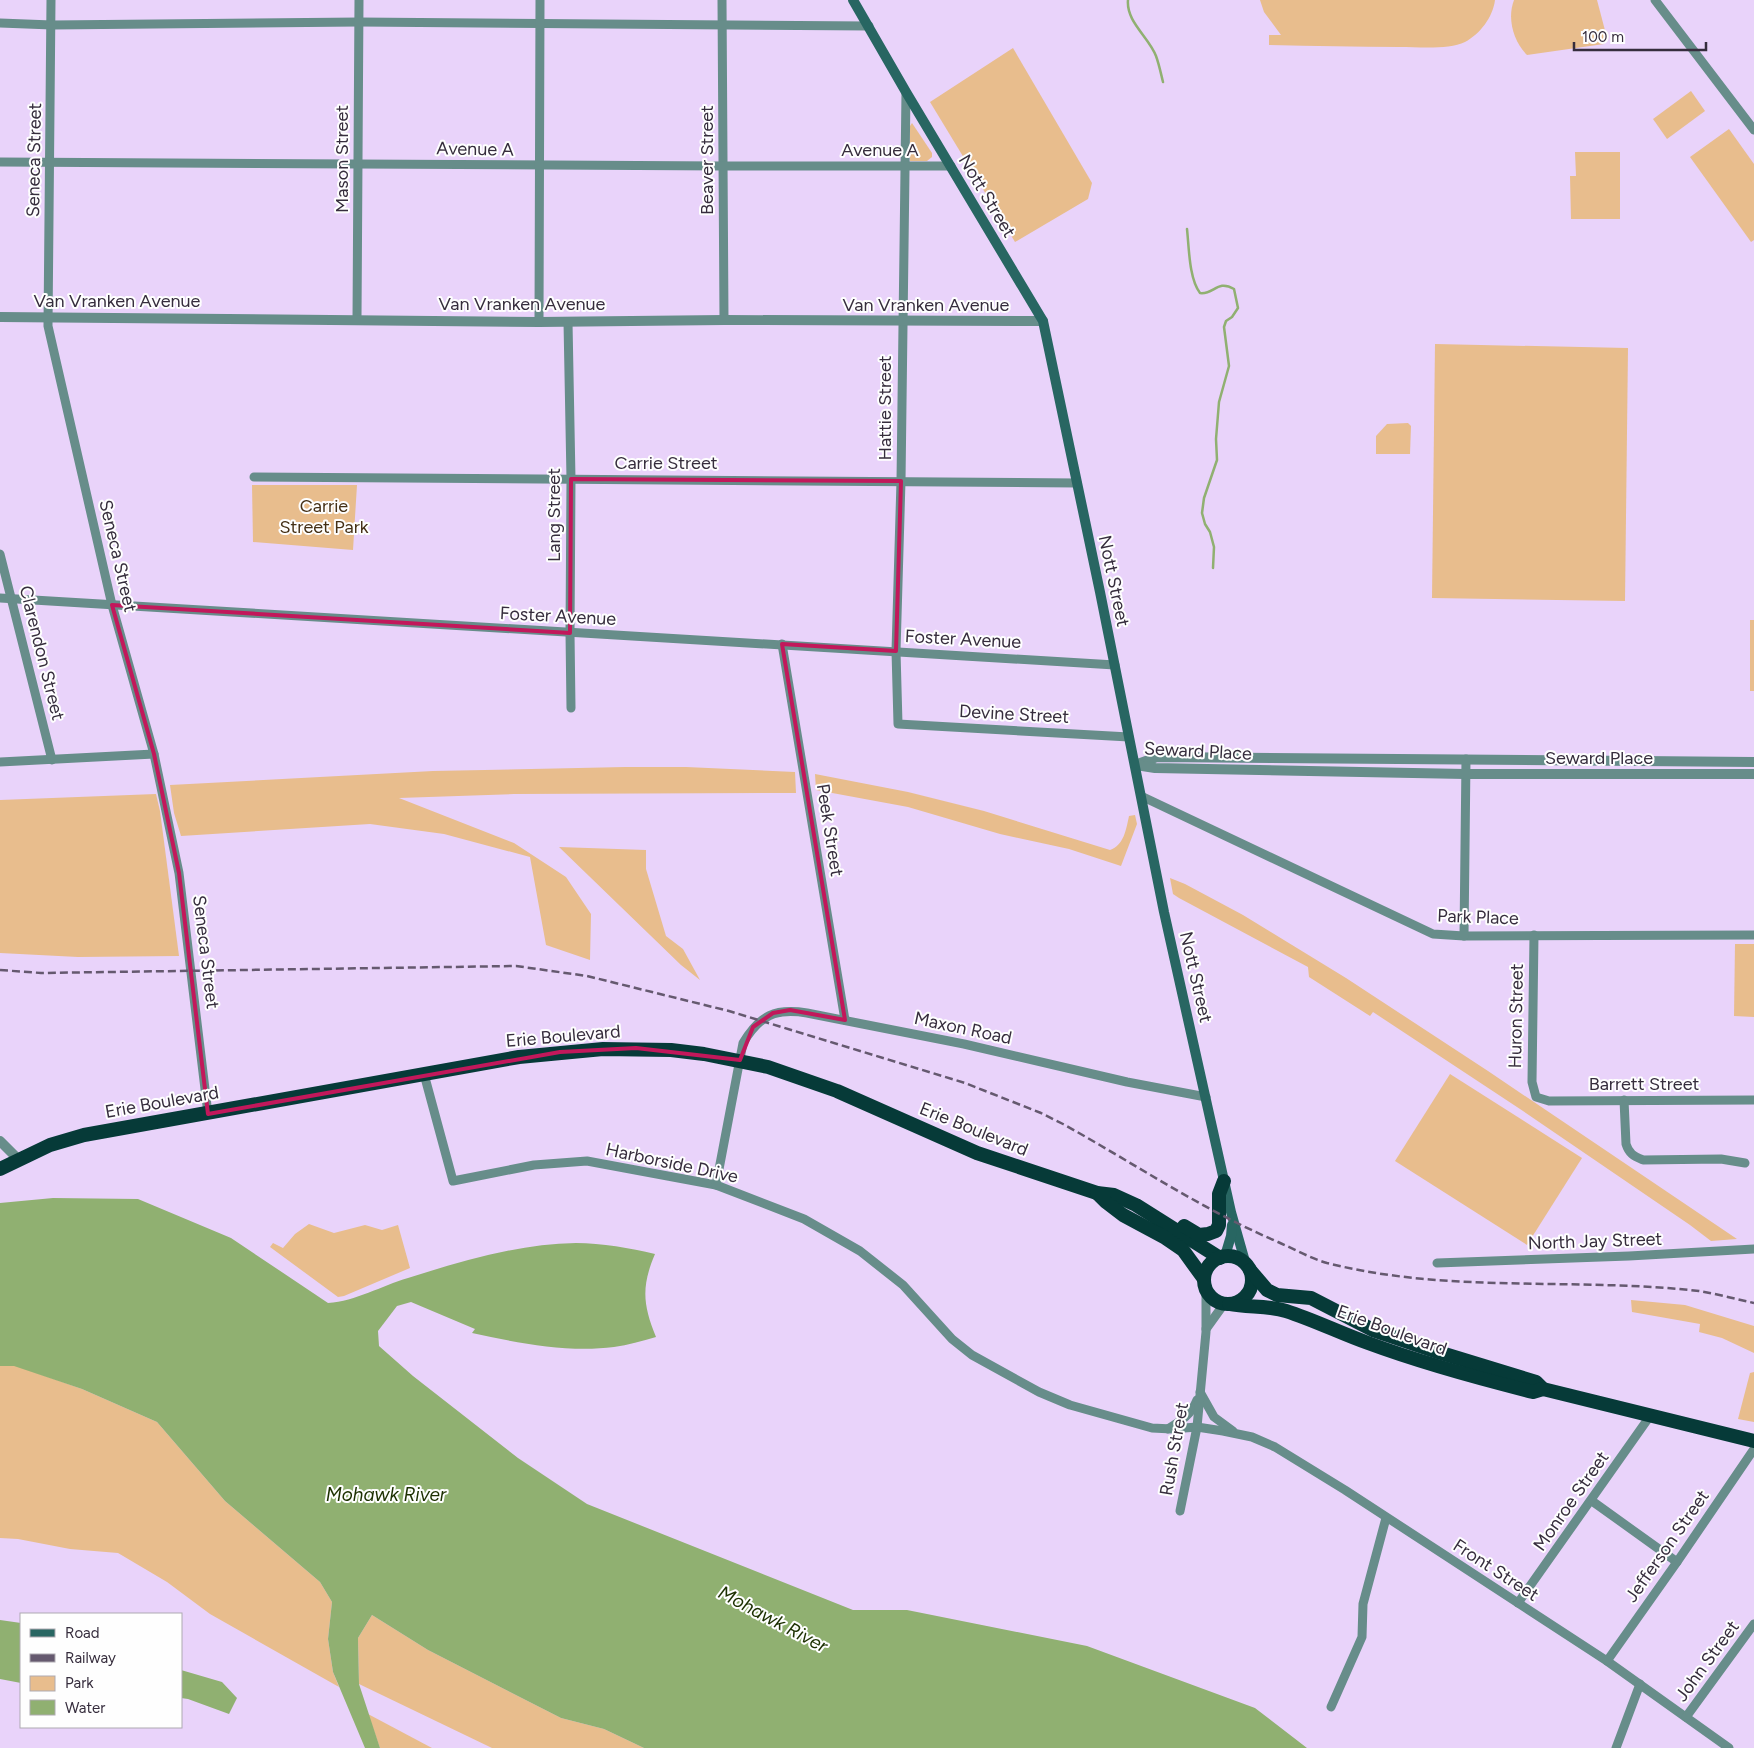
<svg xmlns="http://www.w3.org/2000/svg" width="1754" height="1748" font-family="Figtree,sans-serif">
<rect width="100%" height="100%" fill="#e9d3fa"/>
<g fill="#e8bd8d">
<path d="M1260,0h235c-2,17 -15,34 -30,42 -16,8 -47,5 -65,5 -44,0 -87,-1 -131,-2v-10h12l-17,-23z"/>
<path d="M1514,0h83l10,38 -3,6 -77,11c-14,-14 -20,-37 -13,-55z"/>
<path d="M1013,48l79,135 -4,16 -73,43 -85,-140z"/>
<path d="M1691,91l14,20 -38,28 -14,-20z"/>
<path d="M912,123l20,30v4l-5,4h-17v-35z"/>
<path d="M1729,129l25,35v76l-3,2 -61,-85z"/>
<path d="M1575,152h45v67h-49l-1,-43h6z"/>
<path d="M1435,344l193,4 -3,253 -193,-3z"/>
<path d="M1408,423l3,3 -1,28h-34v-18l11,-12z"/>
<path d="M252,485h105l-4,65 -100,-8z"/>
<rect x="1750" y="620" width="4" height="71"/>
<path d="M625,767h61l109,5 1,21 -282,1 -115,4 115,45 52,34 25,37 -1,46 -44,-15 -16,-88 -86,-23 -74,-10 -189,12 -7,-23 -4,-28 263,-14z"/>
<path d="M815,774l93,18 76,19 126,39c14,-5 16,-20 19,-34l6,-1 2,9 -16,42 -52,-17 -69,-15 -92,-27 -92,-17z"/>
<path d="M156,794l4,17 19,145 -101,1 -78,-4v-153z"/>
<path d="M559,847l87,3v19l20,67 17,13 17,31 -19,-15z"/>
<path d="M1170,878l15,6 58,31 103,63 142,93 249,168 -26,2 -21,-16 -170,-116 -147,-97 -3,4 -61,-39 -1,-10 -129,-69 -6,-4z"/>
<path d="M1735,944h19v73l-20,-1z"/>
<path d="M1450,1074l132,84 -55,87 -132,-84z"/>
<path d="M309,1224l25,9 31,-8 17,5 16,-5 12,43 -66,28 -6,1 -68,-50 3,-4 10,5 12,-14z"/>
<path d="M1631,1300l54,5 69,21v27l-32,-15 -23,-6 1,-8 -68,-12z"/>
<path d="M14,1365l68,24 75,33 68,79 95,81 12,20 -4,37 5,33 6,15 -129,-73 -43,-32 -49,-29 -48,-4 -52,-10 -18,-1v-172z"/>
<path d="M1754,1372v50l-16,-3 12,-46z"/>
<path d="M372,1615l56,35 133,68 43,11 40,19h-152l-133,-64 -1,-46z"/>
<path d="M368,1714l64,34h-52z"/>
</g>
<g fill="#90b071">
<path d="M53,1198l85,1 93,39 97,65c28,-2 53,-17 80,-25 54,-17 110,-34 168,-35 26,0 54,5 79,11 -14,33 -12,51 1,83 -14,4 -28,8 -42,10 -46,6 -96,-4 -142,-14l3,-4 -64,-27 -14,4 -19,25 1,15 34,30 105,82 69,46 266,106h54l180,36 168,62 52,40h-663l-40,-19 -43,-11 -133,-68 -56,-35 -14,23 1,46 21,64h-15l-32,-76 -5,-33 4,-37 -12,-20 -95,-81 -68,-79 -75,-33 -68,-23h-14v-163z"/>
<path d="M0,1620l21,3v60l-21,-4z"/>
<path d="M181,1670l41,12 15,16 -8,16 -41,-15 -7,-1z"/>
</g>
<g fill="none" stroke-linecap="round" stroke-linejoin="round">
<g stroke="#90b071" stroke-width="2.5">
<path d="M1128,0c-2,22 21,37 28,56 3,8 5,18 7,26"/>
<path d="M1187,229c2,18 2,50 13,64 14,2 17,-14 34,-4l4,19 -6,9 -6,4 -2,6 5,39 -10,36 -3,37 1,21 -13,38 -2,15 3,11 5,8 4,15 -1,21"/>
</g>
<g stroke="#678d8a" stroke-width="9">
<path d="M51,0l-3,326 64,279 42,149 25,119 29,241"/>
<path d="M722,0l2,320"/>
<path d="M1655,0l99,130"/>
<path d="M0,23l52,2 307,-3 510,4"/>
<path d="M906,92l-5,389 -5,170 2,73 231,13"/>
<path d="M0,162l723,4h228"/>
<path d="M357,319l2,-319"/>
<path d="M539,322l1,-322"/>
<path d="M568,322l3,157 -1,154 1,75"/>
<path d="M254,477l823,6"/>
<path d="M0,554l52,206"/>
<path d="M0,598l1115,67"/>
<path d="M782,644l63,376"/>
<path d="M0,762l154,-8"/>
<path d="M1141,796l292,138 31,2 290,-1"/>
<path d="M1534,935l-2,147 4,15 13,4 205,-1"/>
<path d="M1464,936l2,-177"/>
<path d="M424,1074l29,107 81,-16 53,-4 129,24 88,34 56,32 43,34 49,54 20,16 67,37 31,13 82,23 20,1 25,-2 26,4 29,6 23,10 70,43 262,171 122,87"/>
<path d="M1624,1100l2,44c3,10 8,12 17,16l78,-1 24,4"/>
<path d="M716,1185l27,-142c17,-28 32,-35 64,-30l157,31 163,38 79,15"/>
<path d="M1437,1263l192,-7 125,-7"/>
<path d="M1206,1329l18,-25"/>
<path d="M1200,1392l14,25 19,14"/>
<path d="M1168,1429c13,-8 23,-14 29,-29"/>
<path d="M1592,1501l85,61"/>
<path d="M1180,1511l17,-84 9,-95v-41"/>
<path d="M1518,1603l132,-187"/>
<path d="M1607,1661l70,-99 77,-113"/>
<path d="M1331,1707l31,-70 1,-33 23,-86"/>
<path d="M1686,1717l68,-93"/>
<path d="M1616,1748l24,-64"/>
</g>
<g stroke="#678d8a" stroke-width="10">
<path d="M0,317l539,5 185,-2 319,1"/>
<path d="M1135,765l22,-8 597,5"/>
<path d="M1136,765l19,3 310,6h289"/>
<path d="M0,1141l18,18"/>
</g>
<g stroke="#286662" stroke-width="10">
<path d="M853,0l53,92 137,229 57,271 64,320 67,300 15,53"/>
<path d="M1225,1256l6,-20 1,-11"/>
</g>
<g stroke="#063a38" stroke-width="14">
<path d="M0,1169l50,-24 34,-10 435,-78 84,-8 68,1 33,4 64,13 69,24 140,62 120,40 17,2 22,10 84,53"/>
<path d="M1097,1193l9,9 17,13 41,22 19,13 21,29"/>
<path d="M1184,1226l15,9 9,-1 8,-3 3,-6v-31l5,-13"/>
<circle cx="1228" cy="1280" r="24"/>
<path d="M1250,1270l17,20 10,5 34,3 62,32 65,22 98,30 7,7 211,52"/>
<path d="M1229,1304c19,4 38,1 57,7 28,9 54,22 82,32 54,20 109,35 165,49l10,-3"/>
</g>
<path stroke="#65596f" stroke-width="2.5" stroke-dasharray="8 4" stroke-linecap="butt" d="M0,970l41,3 475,-7 71,10 142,35 236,72 76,30 22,11c72,40 140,86 215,118 16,7 32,16 49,21 122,31 248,14 372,28 18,3 37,8 55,12"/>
</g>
<path fill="none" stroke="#c2185b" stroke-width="4" stroke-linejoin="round" d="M571,479l330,2 -5,170 -114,-7 63,376 -55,-10 -17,3 -20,14 -13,33 -104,-12 -76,4 -352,62 -29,-241 -25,-119 -42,-149 458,28z"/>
<g text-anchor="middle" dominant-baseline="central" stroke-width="4" stroke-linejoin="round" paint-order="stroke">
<g font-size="18" fill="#362d3d" stroke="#fefefe">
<text transform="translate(475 149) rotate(1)">Avenue A</text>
<text x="880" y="150">Avenue A</text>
<text transform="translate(342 159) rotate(-90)">Mason Street</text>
<text transform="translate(34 160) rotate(-89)">Seneca Street</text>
<text transform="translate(707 160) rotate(-90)">Beaver Street</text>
<text transform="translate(987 196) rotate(59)">Nott Street</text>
<text x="117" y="301">Van Vranken Avenue</text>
<text x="522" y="304">Van Vranken Avenue</text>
<text x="926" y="305">Van Vranken Avenue</text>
<text transform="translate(885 408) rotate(-90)">Hattie Street</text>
<text x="666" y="463">Carrie Street</text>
<text transform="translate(554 515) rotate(-90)">Lang Street</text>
<text transform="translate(118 556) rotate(77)">Seneca Street</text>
<text transform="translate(1114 581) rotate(78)">Nott Street</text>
<text transform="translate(558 616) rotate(3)">Foster Avenue</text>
<text transform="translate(963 639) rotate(3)">Foster Avenue</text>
<text transform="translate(42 653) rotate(76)">Clarendon Street</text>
<text transform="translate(1014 714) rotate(3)">Devine Street</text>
<text transform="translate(1198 751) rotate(3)">Seward Place</text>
<text x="1599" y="758">Seward Place</text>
<text transform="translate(830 830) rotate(81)">Peek Street</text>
<text transform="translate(1478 917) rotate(2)">Park Place</text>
<text transform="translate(206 952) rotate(83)">Seneca Street</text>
<text transform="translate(1196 977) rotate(77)">Nott Street</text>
<text transform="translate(1516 1016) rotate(-89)">Huron Street</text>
<text transform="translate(963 1028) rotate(12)">Maxon Road</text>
<text transform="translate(563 1036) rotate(-5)">Erie Boulevard</text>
<text x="1644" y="1084">Barrett Street</text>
<text transform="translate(162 1102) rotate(-10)">Erie Boulevard</text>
<text transform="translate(974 1129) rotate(22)">Erie Boulevard</text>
<text transform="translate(672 1163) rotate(12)">Harborside Drive</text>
<text transform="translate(1595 1241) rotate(-2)">North Jay Street</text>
<text transform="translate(1392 1330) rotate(20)">Erie Boulevard</text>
<text transform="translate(1174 1449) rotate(-80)">Rush Street</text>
<text transform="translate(1571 1501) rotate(-55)">Monroe Street</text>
<text transform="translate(1667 1546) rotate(-55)">Jefferson Street</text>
<text transform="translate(1496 1570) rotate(33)">Front Street</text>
<text transform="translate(1707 1661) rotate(-54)">John Street</text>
</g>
<g font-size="18" fill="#453016" stroke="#fefefe">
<text x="324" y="506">Carrie<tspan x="324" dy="21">Street Park</tspan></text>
</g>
<g font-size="19" font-style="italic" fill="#1c3001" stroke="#fefefe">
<text x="386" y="1494">Mohawk River</text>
<text transform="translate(773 1619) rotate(28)">Mohawk River</text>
</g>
</g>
<rect x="20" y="1613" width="162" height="115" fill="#fefefe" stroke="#aeaab1"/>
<rect x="30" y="1629" width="25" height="8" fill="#286662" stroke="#aeaab1"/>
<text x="65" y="1638" font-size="15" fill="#362d3d">Road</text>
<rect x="30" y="1654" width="25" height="8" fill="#65596f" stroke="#aeaab1"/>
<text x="65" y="1663" font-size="15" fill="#362d3d">Railway</text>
<rect x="30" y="1676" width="25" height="15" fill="#e8bd8d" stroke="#aeaab1"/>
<text x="65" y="1688" font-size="15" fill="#362d3d">Park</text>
<rect x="30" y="1700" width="25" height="15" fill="#90b071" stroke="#aeaab1"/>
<text x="65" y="1713" font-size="15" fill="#362d3d">Water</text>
<path d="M1574 42v8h132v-8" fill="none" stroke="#362d3d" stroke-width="2.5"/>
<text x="1582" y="42" font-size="15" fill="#362d3d" stroke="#fefefe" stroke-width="4" paint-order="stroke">100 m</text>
</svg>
